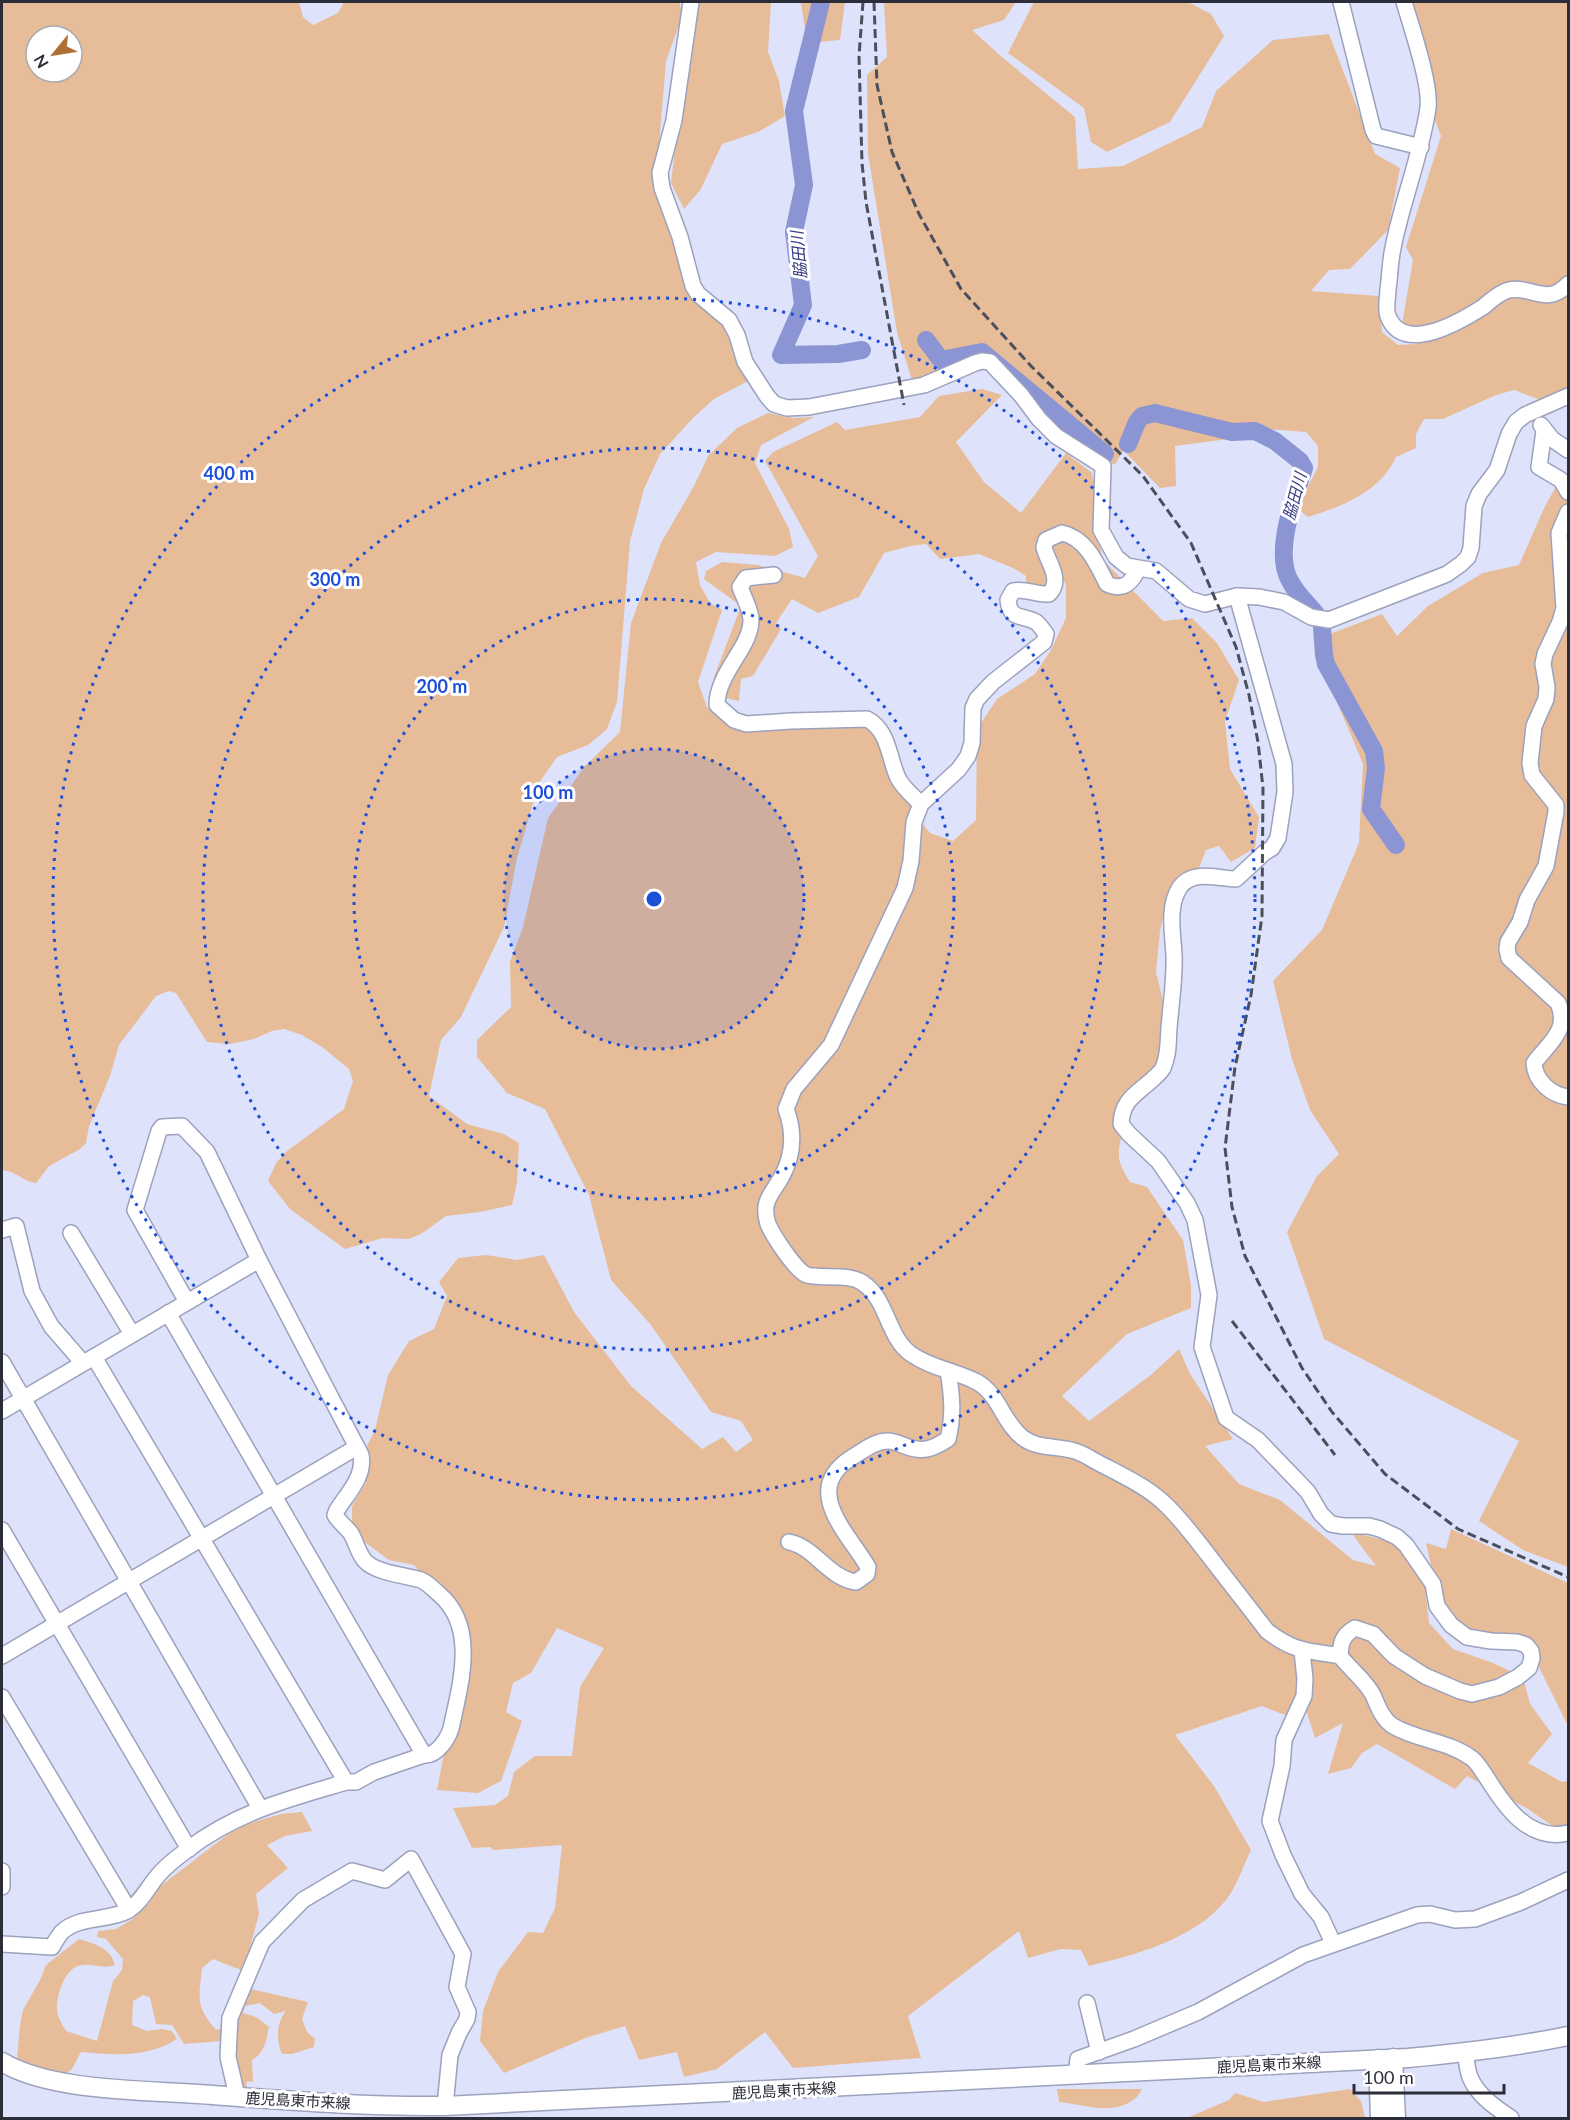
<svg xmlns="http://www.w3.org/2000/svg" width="1570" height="2120" font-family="Lato,'Noto Sans JP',sans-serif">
<rect width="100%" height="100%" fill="#dee3fb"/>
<g fill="#e7bc98" fill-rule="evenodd">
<path d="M2,2h297l4,15 10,8 25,-12 6,-11h335l4,12 -17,47 -10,120 26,88 46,63 8,28 12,21 -34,18 -21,19 -33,36 -16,35 -14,52 -13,161 -10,27 -19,16 -31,12 -18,26 -22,75 -13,69 -43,90 -20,23 -12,56 38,28 37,10 15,9 -2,39 -5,23 -32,7 -34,4 -25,18 -13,5 -25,-1 -38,11 -55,-40 -22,-28 8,-18 11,-12 57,-42 9,-28 -4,-12 -27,-22 -20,-12 -18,-6 -12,2 -18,8 -24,5 -23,-2 -31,-49 -7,-2 -13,5 -37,49 -9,31 -21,50 -3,17 -6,6 -31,17 -13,17c-14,-2 -18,-11 -34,-13zM36,36h36v36h-36z"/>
<path d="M692,2h79l-3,50 11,29 6,35 -27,16 -36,12 -21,45 -17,20 -13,-26 8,-68 16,-83z"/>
<path d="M801,2h44l-5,38 -33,3z"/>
<path d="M884,2h132l-12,18 -32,10 31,28 72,59 3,52 45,-3 79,-39 14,-36 57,-51 56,-6 46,120 25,14 -12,62 -38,39 -21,1 -18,21 68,5 3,36 16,13 18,-1 41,-14 55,-35 56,-5v101l-22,11 -32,-12 -18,5 -53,24h-19l-8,15v14l-20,9c-16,35 -53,49 -88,60l-11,-9 21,-41v-21l-12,-14 -38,-3 -32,9 -61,8 1,40 -16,2 -37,-38 -8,15 -48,-30 -75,-71 -80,16 -15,-48 -29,-178 -1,-79 20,-18z"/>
<path d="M1034,2h154l23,12 13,22 -54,86 -63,30 -16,-10 -7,-34 -76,-55z"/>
<path d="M1409,2h159v274l-7,10 -72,8 -24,16 -36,17 -17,5 -10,-8 11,-64 -7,-13 35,-111 -13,-35z"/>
<path d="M982,389l20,6 -46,47 28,40 37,31 45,-60 26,20 3,19 -2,24 10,44 60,61 29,-3 25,25 22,37 -14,41 5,48 29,48 -4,31 -24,14 -12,-16 -13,4 -7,18 -30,25 -9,38 -4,41 17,69c-17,29 -56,83 -54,115 0,9 7,19 11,26l17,5 36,53 8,45v23l-64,26 -65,62 27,25 63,-47 27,-25 11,25 43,65 -28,7 34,38 41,16 73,60 23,6 -26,-35 43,12 31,36 5,44 24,26 40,14 30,14 7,27 22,30 -24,29 34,19 6,-1v45l-14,1 -26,-18 -61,-33 -12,13 -78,-45 -15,9 -11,15 -23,6 15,-51 -28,15 -10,-31 -20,8 -23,-9 -87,29 39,51 37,64c-8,16 -14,36 -25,50 -31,39 -91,55 -137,66l-8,-16 -20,-1 -33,9 -9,-27 -111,85 13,42 -128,10 -28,-36 -48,37 -33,8 -7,-25 -38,8 -14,-34 -37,11 -84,36 -24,-32 3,-30 15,-39 30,-40 15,1 12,-25 7,-63 -68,5 -4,-3 -18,1 -19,-40 42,-3 13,-9 6,-24 21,-16h37l8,-69 24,-39 -47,-20 -26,45 -18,10 -7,29 16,9 -21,60 -23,12 -41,-3 21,-110 -3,-52 -14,-30 -27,-33 -25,-5 -27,-20 -10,-16v-18l14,-23 1,-37 8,-16 13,-55 21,-34 25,-12 13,-33 -8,-14 19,-24 28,-3 31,5 27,-5 30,57 57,74 71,63 21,-12 13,15 17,-12 -12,-19 -30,-9 -60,-87 -40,-45 -22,-85 -44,-86 -38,-16 -30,-36v-17l34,-33 -1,-45 13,-35 25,-109 37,-52 35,-34 11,-109 30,-80 33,-57 14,-30 29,-28 31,-15 25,5 21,-1 -53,28 -6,18 34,66 4,18 -18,9 -59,-4 -20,10 4,23 10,18 12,7 -24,72 9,25 23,17 53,3h100l40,97 7,9 23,8 23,-21 1,-91 20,-30 38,-25 16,-24 15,-32v-33l-10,-21v21l-30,10v-19l-13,-8 -34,-14 -39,5 -14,-15 -16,2 -26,7 -25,44 -41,16 -26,-14 -16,24 5,6 -28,47 -12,3 -2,22 -17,-4 -8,-20 27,-71 -37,-27 2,-8 16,-9 36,3 47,13 13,-22 -53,-95 8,-9 64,-30 8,8 75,-13 19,-21z"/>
<path d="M1561,478l7,1v1088l-45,-17 -44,-29 40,-80 -195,-102 -37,-107 30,-56 22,-22 -29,-44 -18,-51 -19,-78 49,-51 37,-87 4,-79 -42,-100 9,-30 52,-20 15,22 31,-30 55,-33 36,-8 26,-59z"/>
<path d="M1451,1529l117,54v143l-39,-79 -51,-10 -37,-27 -15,-67 20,6z"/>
<path d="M302,1812l10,19 -27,5 -18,9 21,23 -32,26 3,20 -13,48v10l-33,-13 -11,9c-3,30 -7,38 14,62l7,-2 8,-34 5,-5h15l57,13 -6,17 5,13 8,7 -1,8 -22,7h-10c-6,-13 -6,-31 4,-43l-12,3 -14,-11 -15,3 -2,7 13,4 13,10c-3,14 -4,26 -17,33l1,22 -6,-1 -1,8 -12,1 -12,-49 -38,3 -12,-19 -16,-1 -6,-27 -7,-2 -10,6 -1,24 15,6 15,-2 10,2 5,8c-29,19 -63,16 -96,13l-9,17 -8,6 -47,-16 3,-34 3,-15 17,-30 6,-15 33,-26c16,5 32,9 36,26 -12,5 -24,-3 -37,1 -13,4 -20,26 -21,39 -1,10 4,18 9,26l31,10 16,-60 9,-11 1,-11 -17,-20 -9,-2 1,-6 18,-2 17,-10 17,-17 8,-14 69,-53 17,-10 37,-11z"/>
<path d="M1057,2089h85c-2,4 -5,9 -9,11 -21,16 -51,4 -74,2z"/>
<path d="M1350,2089l11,12 4,17h-178l42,-18 6,-7 29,9z"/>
</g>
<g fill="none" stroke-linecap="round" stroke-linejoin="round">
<g stroke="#8b95d3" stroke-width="18">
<path d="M821,2l-27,109 10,74 -10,47 9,73 -22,50 57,-1 24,-4"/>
<path d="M926,340l15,20 41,-8 123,102"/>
<path d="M1128,444l9,-22 5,-6 13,-3 77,19 23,-1 20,10 25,20 4,7c-9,29 -31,84 -14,113 6,12 17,22 26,33"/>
<path d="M1322,627l2,28 2,9 48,87 2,17 -5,41 25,36"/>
</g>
<g stroke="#9ca1bd" stroke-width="18">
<g id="minor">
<path d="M691,2l-17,118 -14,53 2,15 18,49 13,49 5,8 31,26 8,15 8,27 22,34 7,8 13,4 22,-1 115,-22 51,-22 7,-2 8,1 31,33 18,24 17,17 47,30 -2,64 15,27 11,9 29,5 33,28 16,5 32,-8 22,1 25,5 27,15 18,3 118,-46 14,-10 7,-7 3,-9 3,-42 5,-12 18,-24 12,-36 7,-12 9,-7 43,-19"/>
<path d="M1341,2l32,128 3,6 45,11"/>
<path d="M1404,2c7,24 27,82 24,106 -7,48 -26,93 -35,140 -3,13 -3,28 -5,41 0,8 -3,19 0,27 15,40 73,5 95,-9 7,-6 17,-15 26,-17 21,-5 38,17 59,-6"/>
<path d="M1541,425l11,14 16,11"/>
<path d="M1544,431l-5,36 22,13 7,12"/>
<path d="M1568,512l-9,21 5,75 -4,14 -15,32 -2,10 4,23 -1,12 -12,27 -4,37 2,12 24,30v7l-10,54 -19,34 -7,22 -12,20 -1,7 2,9 49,45c12,27 -9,40 -24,60 1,18 17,32 34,34"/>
<path d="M1138,569c-7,15 -15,22 -31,15 -10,-20 -21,-46 -45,-51l-16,7 -2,7c4,17 19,32 5,47 -12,1 -23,-6 -36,-3l-5,9c2,21 14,14 28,22 4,3 7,8 10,12l-2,8 -51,40 -16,17 -4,9 -1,35 -4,13 -9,13 -38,35 -7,18 -3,39 -6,27 -74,157 -37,44 -8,20c9,24 8,46 -5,69 -10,17 -20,24 -13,46 5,12 24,40 34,48 3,3 8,4 12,4 15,2 36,-2 49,7 25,17 24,54 48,71 20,14 45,17 66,28 22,12 26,41 46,56 13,10 32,8 48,12 9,2 16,6 24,11 24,13 50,24 70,43 16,15 30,34 44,52 19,25 39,50 58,75 29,22 40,19 73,25 10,13 26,25 33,39 5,11 9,24 20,31 24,14 54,15 77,31 7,4 12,14 17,21 18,29 42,64 81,55"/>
<path d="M774,575l-28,3 -6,9c4,11 10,21 11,32 1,28 -34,53 -34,86l17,15 12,4 45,-3 76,-2c22,11 22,40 31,59 5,10 15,18 23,26"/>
<path d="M1237,596l47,168 1,28 -7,46 -6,10 -8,5 -28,26c-18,0 -43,-10 -56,8 -13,19 -7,47 -6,68 1,24 -3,48 -5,73 -1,13 0,27 -6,40 -2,4 -6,7 -9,10 -17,16 -32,21 -33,46l8,10 29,27 29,42 8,17 14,75 -7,52 24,71 32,22 50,52 13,22 10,10 12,2h26l11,3 17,8 9,8 27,39 4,22 14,19 16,12 24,4 26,1 9,3 5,6 1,7 -3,10 -11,9 -19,10 -27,7 -12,-3 -35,-15 -31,-20 -21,-22 -18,-6c-13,8 -14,14 -15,28"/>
<path d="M2,1230l14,-4 16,65 19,35 32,37"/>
<path d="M71,1233l61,101"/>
<path d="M187,1302l-52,-92 24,-79 3,-4 20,-1 25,26 52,108"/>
<path d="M168,1313l256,442"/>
<path d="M94,1357l252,425"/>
<path d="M2,1362l258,446"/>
<path d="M2,1411l257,-151 102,195c4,21 -13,38 -24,55l-2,5c4,7 10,11 15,17 6,9 8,21 15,29 11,12 40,14 56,19 7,3 12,9 18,14 38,32 22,88 13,130 -2,12 -14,32 -28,31l-50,17 -18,10h-10c-57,17 -110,30 -159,68 -8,6 -17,13 -24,20 -13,12 -20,32 -36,41 -19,10 -49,5 -65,21 -4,4 -7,10 -10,15l-50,-3"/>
<path d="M2,1530l187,319"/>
<path d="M789,1542c26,5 39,36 67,40l11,-8 1,-7c-20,-34 -67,-77 -17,-109 12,-7 23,-17 37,-17 6,0 12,3 17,5 17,7 28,3 43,-7 6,-24 4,-44 0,-68"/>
<path d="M1302,1651l3,28 -1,17 -20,44 -2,26 -12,55 13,34 19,39 19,23 12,26"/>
<path d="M2,1656l355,-209"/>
<path d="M2,1697l127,213"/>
<path d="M2,1871v16"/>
<path d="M1087,2003l12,49"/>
<path d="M1465,2053c2,8 2,17 5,24 7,18 26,31 41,41"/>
<path d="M1076,2074l2,-15 56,-20 64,-27 105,-57 114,-40 13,-1 25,6 20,-1 46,-17 47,-22"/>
<path d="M237,2096l-9,-39 2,-39 32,-76 41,-42 49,-29 33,9 26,-21 52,95 -6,33 11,25 -1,7 -8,14 -9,22 -5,51"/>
</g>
</g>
<g stroke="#9ca1bd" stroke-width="21">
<g id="major">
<path d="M1393,2058l3,60"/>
<path d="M1378,2059l2,59"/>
<path d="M2,2062c47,29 141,28 197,32 82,6 164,13 246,12l963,-48c54,-5 107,-11 160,-22"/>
</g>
</g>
<use href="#minor" stroke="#fff" stroke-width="15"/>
<use href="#major" stroke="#fff" stroke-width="18"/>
<g stroke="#4b4f5c" stroke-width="3" stroke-dasharray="9 4.5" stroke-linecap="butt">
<path d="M863,2l-4,54 3,107 4,39 38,203"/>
<path d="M874,2l3,83 15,67 27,62 42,75 70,77 112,110 48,67 45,104 13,48 9,47 5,46 -1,128 -11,79 -16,72 -10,81 7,59 13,49 57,112 30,44 53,62 73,55 110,48"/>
<path d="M1232,1321l103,134"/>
</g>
</g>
<circle cx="654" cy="899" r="150" fill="#1d4ed8" fill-opacity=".12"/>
<g fill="none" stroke="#1d4ed8" stroke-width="3" stroke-dasharray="3 6">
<circle cx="654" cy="899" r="150"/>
<circle cx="654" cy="899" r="300"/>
<circle cx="654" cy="899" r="451"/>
<circle cx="654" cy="899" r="601"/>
</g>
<g text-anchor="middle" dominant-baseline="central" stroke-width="6" stroke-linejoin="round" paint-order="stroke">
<g font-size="15" fill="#2b2e39" stroke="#fff">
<text transform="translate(1269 2064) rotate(-3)">鹿児島東市来線</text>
<text transform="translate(784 2090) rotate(-3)">鹿児島東市来線</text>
<text transform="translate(298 2100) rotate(3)">鹿児島東市来線</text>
</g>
<g font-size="16" font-style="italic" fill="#363a84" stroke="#fff">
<text transform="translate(798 255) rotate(-95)">脇田川</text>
<text transform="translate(1294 496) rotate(-75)">脇田川</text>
</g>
</g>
<circle cx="654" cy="899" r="9" fill="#1d4ed8" stroke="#fff" stroke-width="3"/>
<g font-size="18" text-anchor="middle" font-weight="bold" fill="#1d4ed8" stroke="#fff" stroke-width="6" stroke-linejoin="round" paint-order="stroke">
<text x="229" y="480">400 m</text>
<text x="335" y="586">300 m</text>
<text x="442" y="693">200 m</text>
<text x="548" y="799">100 m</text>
</g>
<rect width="1570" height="2120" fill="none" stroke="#2b2e39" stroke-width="6"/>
<g transform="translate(54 54) rotate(240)"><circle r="28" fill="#ffffff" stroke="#aaabb0" stroke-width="1.5"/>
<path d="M0-4.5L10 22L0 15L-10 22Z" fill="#ae7035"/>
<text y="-9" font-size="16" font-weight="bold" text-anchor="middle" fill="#2b2e39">N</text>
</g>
<path d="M1354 2084v9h150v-9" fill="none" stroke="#2b2e39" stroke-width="3"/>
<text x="1363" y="2084" font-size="18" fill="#2b2e39" stroke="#ffffff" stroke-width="4.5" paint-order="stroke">100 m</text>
</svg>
